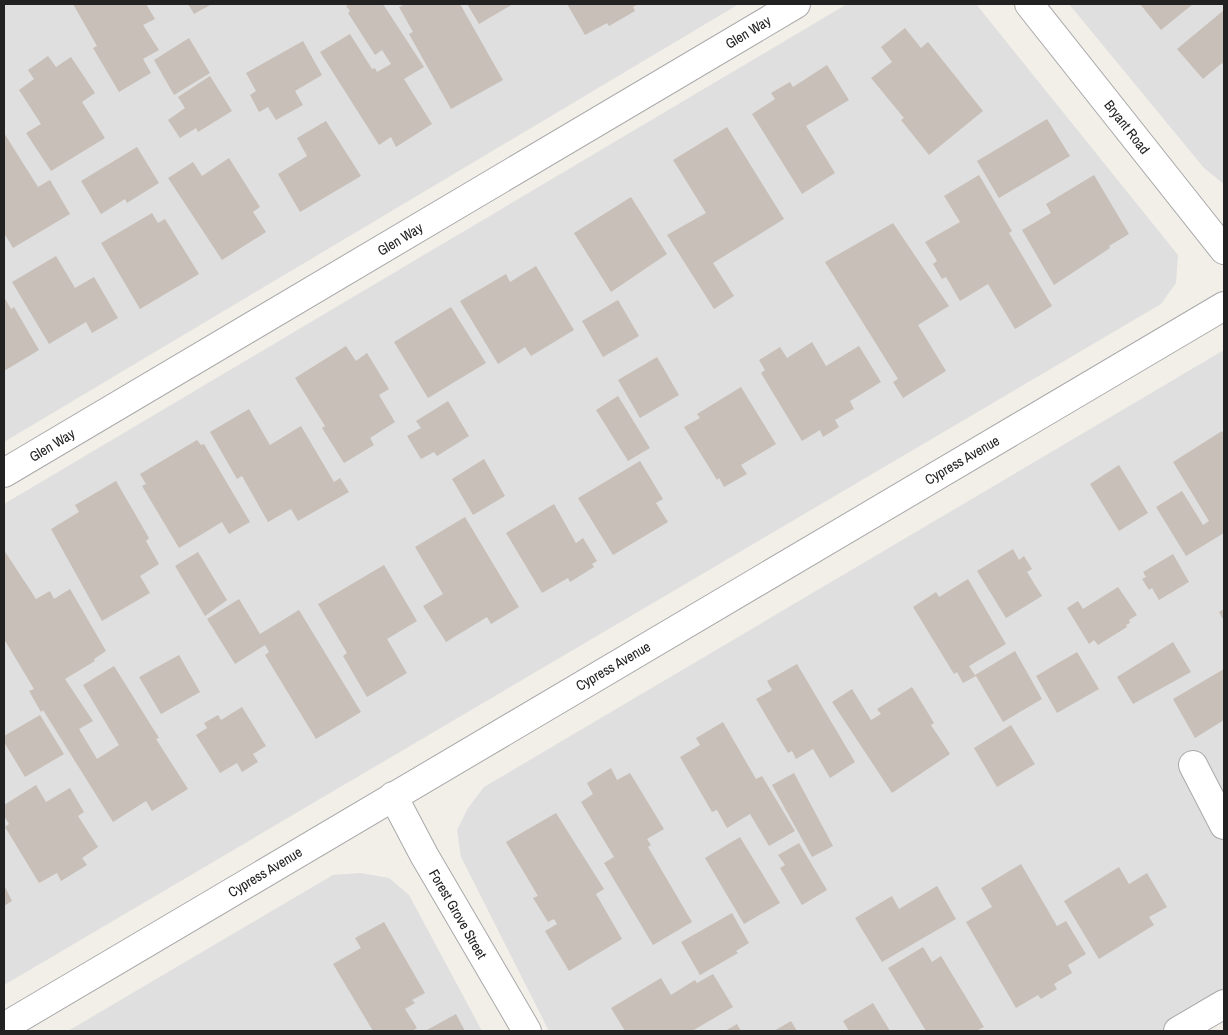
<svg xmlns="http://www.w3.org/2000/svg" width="1228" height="1035" font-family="'Archivo Narrow',sans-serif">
<rect width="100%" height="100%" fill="#f2efe9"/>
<g fill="#e0dfdf">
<path d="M4,4h735l-735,438z"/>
<path d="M847,4h129l202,251 -2,28 -15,21 -1157,681v-481z"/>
<path d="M1069,4h155v180l-20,-16z"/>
<path d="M1224,350v654l-46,27h-629l-88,-174 -4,-27 11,-22 16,-21z"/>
<path d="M360,873l29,5 20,17 73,136h-414l265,-156z"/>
</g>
<g fill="#c7bfb8">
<path d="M73,4h73l9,15 -12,6 16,25 -16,9 8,14 -32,19 -26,-44 4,-2z"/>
<path d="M188,4h24l-18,10z"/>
<path d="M350,4h33l41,63 -20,12 28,45 -36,23 -5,-10 -12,8 -59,-93 30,-18 22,35 3,-1 2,4 14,-8 -9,-14 -7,5 -27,-42 2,-2 -4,-5z"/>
<path d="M405,4h55l43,76 -52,29 -42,-75 4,-2 -14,-25z"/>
<path d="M467,4h46l-34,20z"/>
<path d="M567,4h71l-5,3 2,4 -26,15 -2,-3 -22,12z"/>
<path d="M1140,4h53l-32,26z"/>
<path d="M1224,10v56l-2,-3 -19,16 -26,-30z"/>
<path d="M905,28l16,20 7,-6 55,69 -54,44 -28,-35 3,-2 -33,-40 21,-16 -11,-15z"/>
<path d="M189,38l21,35 -36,22 -20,-35z"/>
<path d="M303,41l19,34 -27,16 8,14 -27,15 -8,-13 -9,5 -9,-17 6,-4 -10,-18z"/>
<path d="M48,56l8,11 15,-10 24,36 -13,9 23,36 -54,33 -25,-38 15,-9 -22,-34 15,-11 -6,-9z"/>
<path d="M827,65l22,35 -43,26 29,47 -33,21 -50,-80 23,-15 -4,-6 19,-11 3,5z"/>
<path d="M210,76l22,35 -34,21 -2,-4 -16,10 -12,-18 17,-12 -7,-11z"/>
<path d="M1047,119l23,37 -71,42 -22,-37z"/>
<path d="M326,121l35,55 -61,36 -22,-38 29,-18 -10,-18z"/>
<path d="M727,127l57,92 -71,44 21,33 -20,13 -47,-74 39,-22 -33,-53z"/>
<path d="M4,133l34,54 12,-7 20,34 -57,34 -9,-15z"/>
<path d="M137,147l22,36 -32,20 -2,-4 -24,15 -20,-33z"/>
<path d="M229,158l31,49 -7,5 13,20 -44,28 -54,-82 25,-16 9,14z"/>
<path d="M979,175l33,56 -3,2 43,73 -37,23 -27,-45 -28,17 -14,-24 -4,2 -9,-15 4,-3 -12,-19 35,-20 -16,-26z"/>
<path d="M1094,175l35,59 -20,12 1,2 -56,37 -32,-55 29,-17 -5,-9z"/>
<path d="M631,197l36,57 -56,38 -37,-59z"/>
<path d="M152,213l6,10 7,-4 34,55 -59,35 -39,-66z"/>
<path d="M893,223l56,83 -31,19 28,46 -43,27 -10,-16 5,-3 -73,-117z"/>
<path d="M56,256l19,32 19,-11 24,41 -26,15 -6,-11 -37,22 -37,-62z"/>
<path d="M536,266l38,64 -43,26 -6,-9 -27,17 -38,-63 46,-27 4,8z"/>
<path d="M4,297l7,12 3,-2 25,43 -35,21z"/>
<path d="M618,300l21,36 -36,21 -21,-36z"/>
<path d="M451,307l35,56 -58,35 -34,-56z"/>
<path d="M812,342l14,24 33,-20 22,36 -31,19 4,8 -19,11 4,7 -16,10 -3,-7 -18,11 -41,-68 4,-3 -6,-10 21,-13 7,11z"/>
<path d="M346,346l10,15 11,-8 22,36 -10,6 16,27 -25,16 4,7 -30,18 -22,-35 3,-2 -30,-48z"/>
<path d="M657,357l22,38 -39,23 -22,-38z"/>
<path d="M741,387l35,57 -35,21 6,9 -23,13 -5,-9 -2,2 -33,-53 16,-9 -3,-4z"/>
<path d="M618,396l32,52 -22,13 -32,-51z"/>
<path d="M448,401l21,35 -32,20 -3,-4 -13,7 -14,-23 14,-8 -5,-7z"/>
<path d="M249,409l21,36 31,-19 33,56 6,-4 9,14 -51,29 -7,-12 -23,13 -26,-46 -5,3 -27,-47z"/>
<path d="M1222,431l2,3v99l-38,23 -30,-49 26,-16 21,34 6,-4 -36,-59z"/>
<path d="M197,440l4,5 3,-1 46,78 -21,12 -7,-12 -43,26 -37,-62 4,-2 -6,-10z"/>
<path d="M484,459l21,37 -32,19 -21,-36z"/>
<path d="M640,461l23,38 -7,4 12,19 -55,33 -35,-57z"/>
<path d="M1119,465l29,48 -29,18 -29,-47z"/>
<path d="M116,481l33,57 -3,3 13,23 -19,12 10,17 -48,28 -51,-92 28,-17 -4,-7z"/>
<path d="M554,504l22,39 7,-5 14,23 -5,3 2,3 -24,15 -2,-4 -26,15 -36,-60z"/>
<path d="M465,517l54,90 -28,17 -4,-7 -41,25 -23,-36 20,-12 -28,-47z"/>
<path d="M1013,549l6,11 5,-4 8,13 -5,3 15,24 -36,22 -29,-47z"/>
<path d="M4,550l32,49 14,-8 4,8 16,-10 36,62 -12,8 1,2 -30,18 28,42 -14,8 18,30 22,-14 -36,-60 31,-19 45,72 -3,1 32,50 -36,22 -6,-10 -33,21 -70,-112 -2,2 -12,-21 5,-2 -30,-50z"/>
<path d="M198,552l29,48 -22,16 -30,-50z"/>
<path d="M1173,554l16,28 -30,18 -7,-12 -3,2 -7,-11 4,-2 -3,-5z"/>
<path d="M384,565l33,56 -30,18 20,34 -40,24 -24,-41 4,-3 -29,-49z"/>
<path d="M968,579l38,65 -37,22 6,9 40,-24 27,48 -39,23 -27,-46 -13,7 -6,-11 -3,2 -41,-67 23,-15 3,5z"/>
<path d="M1118,587l19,28 -8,5 1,3 -4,2 1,2 -29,18 -4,-5 -5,4 -22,-36 11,-7 5,8z"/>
<path d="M239,599l21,35 39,-24 62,102 -45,27 -51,-84 4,-3 -4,-7 -30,19 -28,-45z"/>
<path d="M1224,609v12l-5,-9z"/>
<path d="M1173,642l18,30 -58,32 -16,-27z"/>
<path d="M1077,652l22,37 -42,24 -21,-37z"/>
<path d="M179,655l21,37 -39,22 -22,-37z"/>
<path d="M797,664l58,98 -25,16 -17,-29 -17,10 -4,-8 -4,2 -32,-54 16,-9 -5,-9z"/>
<path d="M1224,669v51l-29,18 -22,-39z"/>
<path d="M912,687l22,36 -3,2 19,29 -58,39 -60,-91 20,-13 19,31 10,-6 -4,-5z"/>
<path d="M242,707l24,39 -13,8 5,8 -16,10 -5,-9 -17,10 -24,-38 11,-7 -3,-5 14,-8 3,5z"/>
<path d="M40,715l24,39 -39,23 -21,-35v-6z"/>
<path d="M723,722l33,57 6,-3 33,55 -26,15 -19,-32 -23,14 -10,-18 -5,2 -32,-55 20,-12 -4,-7z"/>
<path d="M1011,725l24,39 -38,23 -23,-39z"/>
<path d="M611,768l6,12 13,-7 34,56 -17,10 4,6 -3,2 44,75 -39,23 -49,-82 10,-6 -33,-55 12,-8 -6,-11z"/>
<path d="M794,773l39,73 -21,11 -40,-72z"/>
<path d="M36,785l10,17 24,-14 14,24 -6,4 20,31 -16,11 5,7 -26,16 -4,-8 -18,10 -34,-56 4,-3 -5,-8v-11z"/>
<path d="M556,813l48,76 -8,5 26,45 -53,32 -24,-40 12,-7 -3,-5 -6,3 -15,-24 5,-2 -32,-54z"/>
<path d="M740,837l40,66 -36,21 -39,-66z"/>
<path d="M799,843l28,47 -25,15 -22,-37 5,-3 -7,-10z"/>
<path d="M1021,864l36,62 9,-5 20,33 -18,11 4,8 -18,11 3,5 -16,10 -3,-4 -22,13 -50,-86 26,-15 -11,-19z"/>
<path d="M1119,867l10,17 18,-11 20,34 -18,10 5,8 -55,34 -35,-58z"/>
<path d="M4,885l8,16 -8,5z"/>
<path d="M937,886l19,33 -74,43 -27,-44 37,-22 7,13z"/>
<path d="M732,913l17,30 -13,8 2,2 -38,22 -19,-33z"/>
<path d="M384,922l41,71 -13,7 3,3 -10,6 12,19 -5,3h-39l-40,-67 28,-16 -6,-10z"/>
<path d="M923,947l9,15 9,-6 43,71 -8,4h-50l-38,-63z"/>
<path d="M713,974l20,33 -41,24h-67l-14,-23 50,-30 10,17 24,-15 2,3z"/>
<path d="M873,1003l17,28h-41l-6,-10z"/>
<path d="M456,1014l9,17h-40z"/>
<path d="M791,1021l6,10h-23z"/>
<path d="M737,1024l4,7h-16z"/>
</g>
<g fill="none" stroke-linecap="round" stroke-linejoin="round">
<g stroke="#a9a9a9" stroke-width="30">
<g id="minor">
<path d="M1029,4l195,246"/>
<path d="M4,473l792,-469"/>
<path d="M1193,765l31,60"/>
<path d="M393,796l31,59 103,176"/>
<path d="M4,1027l1220,-721"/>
<path d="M1178,1031l46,-27"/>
</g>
</g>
<use href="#minor" stroke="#fff" stroke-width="28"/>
</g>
<g text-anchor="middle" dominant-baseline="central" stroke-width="5" stroke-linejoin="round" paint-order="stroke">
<g font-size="14" fill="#222" stroke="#fff">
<text transform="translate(748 32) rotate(-31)">Glen Way</text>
<text transform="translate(1127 127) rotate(52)">Bryant Road</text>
<text transform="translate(400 239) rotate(-31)">Glen Way</text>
<text transform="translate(52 445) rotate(-31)">Glen Way</text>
<text transform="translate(962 460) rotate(-30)">Cypress Avenue</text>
<text transform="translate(613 666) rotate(-30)">Cypress Avenue</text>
<text transform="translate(265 872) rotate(-31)">Cypress Avenue</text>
<text transform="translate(458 914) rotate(60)">Forest Grove Street</text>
</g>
</g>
<rect width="1228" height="1035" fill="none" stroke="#222222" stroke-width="10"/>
</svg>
